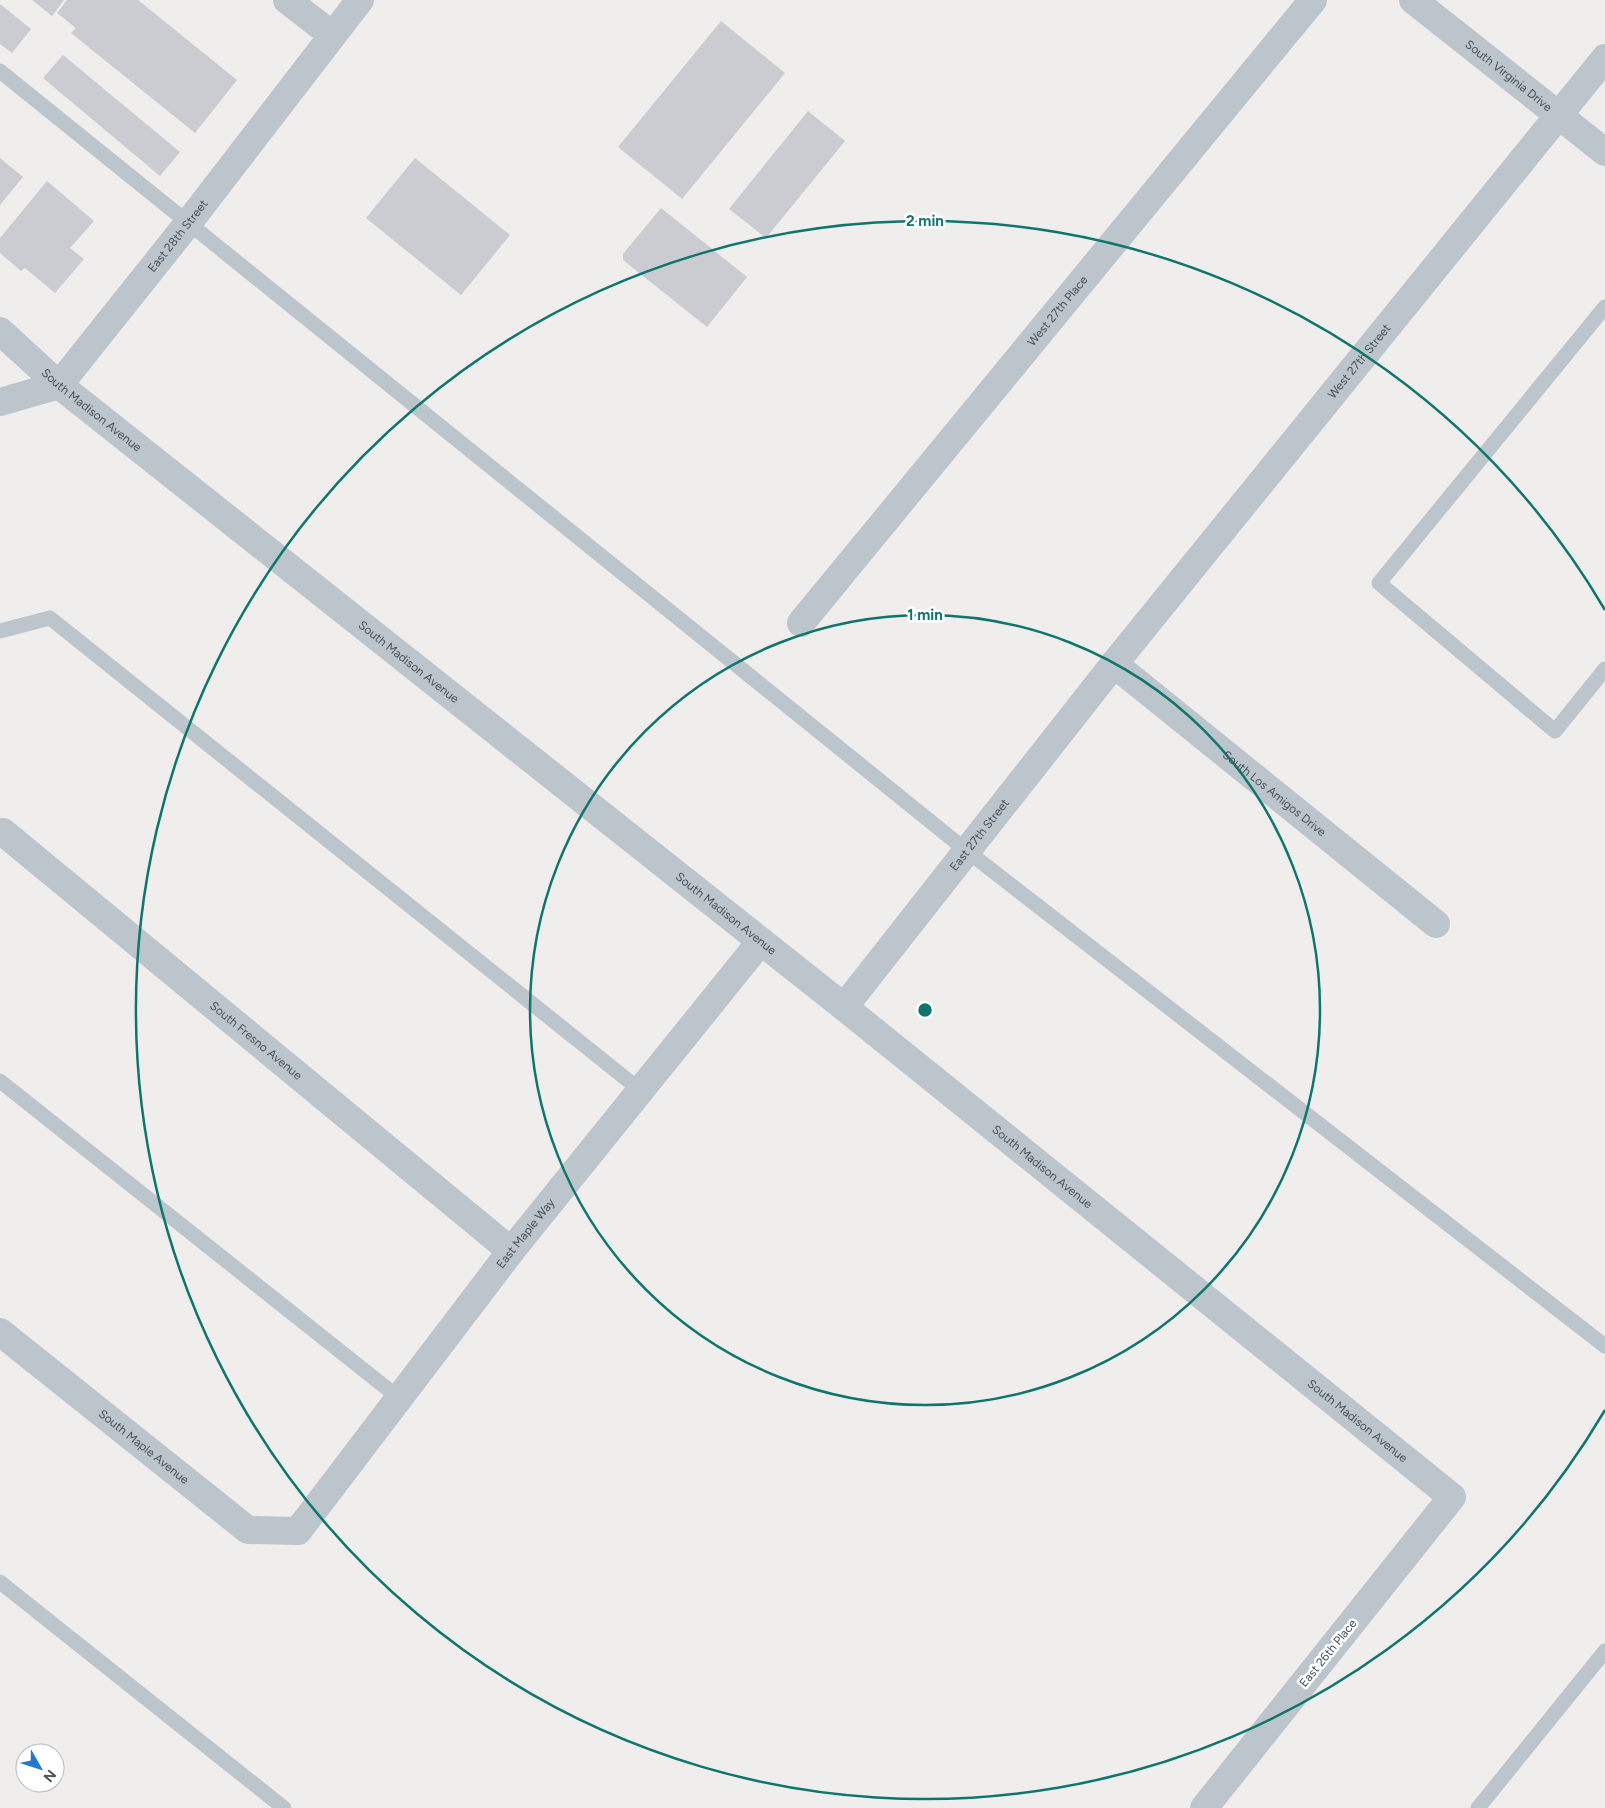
<svg xmlns="http://www.w3.org/2000/svg" width="1605" height="1808" font-family="Figtree,sans-serif">
<rect width="100%" height="100%" fill="#f0eded"/>
<g fill="#caccd1">
<path d="M32,0h32l-12,16z"/>
<path d="M67,0h71l99,80 -42,53 -124,-100 5,-5 -19,-15z"/>
<path d="M0,4l31,25 -19,24 -12,-9z"/>
<path d="M721,21l64,52 -103,126 -64,-52z"/>
<path d="M63,55l117,97 -20,24 -117,-98z"/>
<path d="M808,111l37,30 -79,97 -37,-29z"/>
<path d="M0,158l23,19 -23,28z"/>
<path d="M415,158l95,77 -49,60 -95,-77z"/>
<path d="M47,181l47,40 -24,27 14,11 -29,34 -30,-25 -4,3 -21,-18v-15z"/>
<path d="M661,208l86,69 -40,50 -84,-67v-6z"/>
</g>
<g fill="none" stroke-linecap="round" stroke-linejoin="round">
<g stroke="#bcc5cb" stroke-width="15">
<path d="M0,71l967,780 638,495"/>
<path d="M1605,307l-226,276 176,148 50,-62"/>
<path d="M0,631l50,-13 590,472"/>
<path d="M0,1081l399,317"/>
<path d="M0,1582l284,226"/>
<path d="M1478,1808l127,-157"/>
</g>
<g stroke="#bcc5cb" stroke-width="28">
<path d="M287,0l45,35"/>
<path id="s1" d="M1413,0l192,152"/>
<path id="s2" d="M0,331l59,54 785,622 608,490 -248,311"/>
<path id="s3" d="M0,402l59,-17 130,-163 171,-222"/>
<path id="s4" d="M801,623l512,-623"/>
<path id="s5" d="M1114,664l322,260"/>
<path id="s6" d="M0,833l3,-1 508,419"/>
<path id="s7" d="M844,1007l270,-343 491,-606"/>
<path id="s8" d="M0,1332l248,198 50,1 213,-280 250,-310"/>
</g>
</g>
<g fill="none" stroke="#0f766e" stroke-width="2.5">
<circle cx="925" cy="1010" r="395"/>
<path d="M1605 1410A789 789 0 1 1 1605 610"/>
</g>
<g text-anchor="middle" dominant-baseline="central" stroke-width="5" stroke-linejoin="round" paint-order="stroke">
<g font-size="12" fill="#475159" stroke="#fff">
<text stroke="none"><textPath href="#s1" startOffset="122">South Virginia Drive</textPath></text>
<text stroke="none"><textPath href="#s3" startOffset="252">East 28th Street</textPath></text>
<text stroke="none"><textPath href="#s4" startOffset="404">West 27th Place</textPath></text>
<text stroke="none"><textPath href="#s7" startOffset="826">West 27th Street</textPath></text>
<text stroke="none"><textPath href="#s2" startOffset="121">South Madison Avenue</textPath></text>
<text stroke="none"><textPath href="#s2" startOffset="526">South Madison Avenue</textPath></text>
<text stroke="none"><textPath href="#s5" startOffset="206">South Los Amigos Drive</textPath></text>
<text stroke="none"><textPath href="#s7" startOffset="219">East 27th Street</textPath></text>
<text stroke="none"><textPath href="#s2" startOffset="931">South Madison Avenue</textPath></text>
<text stroke="none"><textPath href="#s6" startOffset="331">South Fresno Avenue</textPath></text>
<text stroke="none"><textPath href="#s2" startOffset="1336">South Madison Avenue</textPath></text>
<text stroke="none"><textPath href="#s8" startOffset="742">East Maple Way</textPath></text>
<text stroke="none"><textPath href="#s2" startOffset="1741">South Madison Avenue</textPath></text>
<text stroke="none"><textPath href="#s8" startOffset="184">South Maple Avenue</textPath></text>
<text transform="translate(1328 1653) rotate(-51)">East 26th Place</text>
</g>
</g>
<circle cx="925" cy="1010" r="8" fill="#0f766e" stroke="#fff" stroke-width="2.5"/>
<g font-size="15" text-anchor="middle" font-weight="bold" fill="#0f766e" stroke="#fff" stroke-width="5" stroke-linejoin="round" paint-order="stroke">
<text x="925" y="226">2 min</text>
<text x="925" y="620">1 min</text>
</g>
<g transform="translate(40 1768) rotate(129)"><circle r="24" fill="#ffffff" stroke="#b5b9bd"/>
<path d="M0-4L9 19L0 12L-9 19Z" fill="#2677d0"/>
<text y="-8" font-size="14" font-weight="bold" text-anchor="middle" fill="#475159">N</text>
</g>
</svg>
